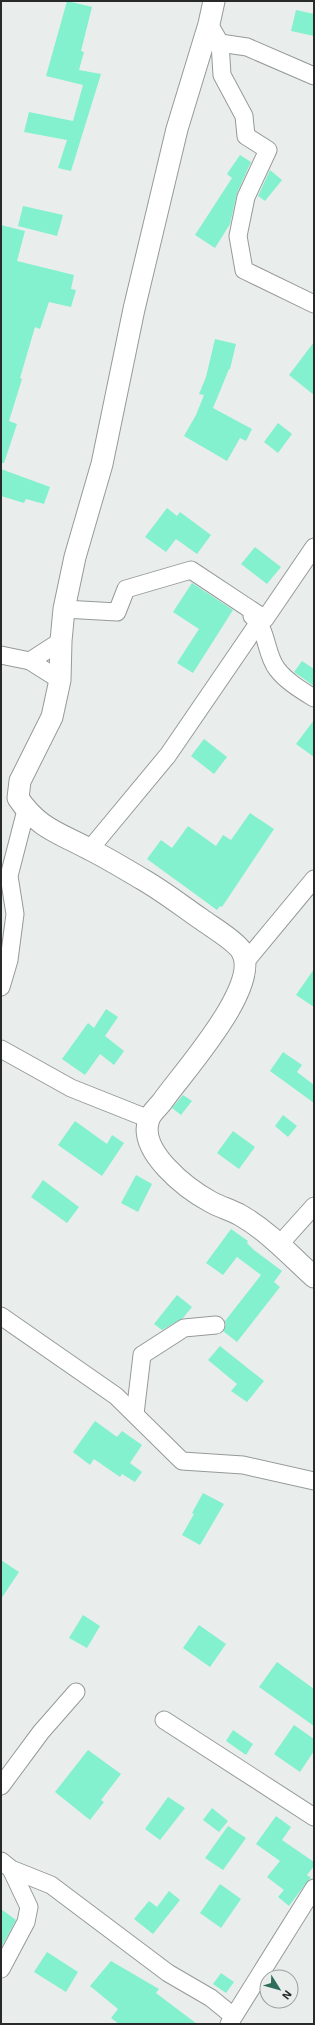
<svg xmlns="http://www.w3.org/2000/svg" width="315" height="2025" font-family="'Exo 2',sans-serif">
<rect width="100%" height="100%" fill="#e9eeec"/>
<g fill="#83f0ce">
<path d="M67,1l25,6 -11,44 3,1 -5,18 22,4 -30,97 -13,-3 9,-28 -43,-8 5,-20 44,9 10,-36 -37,-9z"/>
<path d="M296,10l18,4v22l-23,-5z"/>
<path d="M240,155l11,7 -14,31 -7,31 -15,24 -20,-13 37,-57 -5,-4z"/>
<path d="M270,170l12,10 -17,21 -7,-5z"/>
<path d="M23,206l40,9 -6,21 -39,-10z"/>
<path d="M1,225l24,6 -8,30 57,14 -3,14 5,1 -5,17 -22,-5 -9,27 -5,-2 -15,51 2,1 -13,42 8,3 -13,39h-3z"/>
<path d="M215,339l21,5 -6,25h-1l-16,39 39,21 -6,12 -6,-3 -13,23 -43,-25 12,-21 8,-20 -5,-1 7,-17z"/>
<path d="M314,342v53l-25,-20z"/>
<path d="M278,423l14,11 -14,19 -14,-11z"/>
<path d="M1,469l49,18 -6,17 -18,-5 -2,4 -23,-7z"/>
<path d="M167,508l10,8 3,-4 31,23 -14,19 -21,-15 -10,13 -21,-15z"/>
<path d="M255,547l26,20 -14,17 -26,-20z"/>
<path d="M192,583l41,27 -40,63 -16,-10 22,-34 -26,-17z"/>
<path d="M302,661l12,8v17l-20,-14z"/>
<path d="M314,720v37l-18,-13z"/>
<path d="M204,739l23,18 -13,17 -23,-18z"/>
<path d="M250,813l24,16 -52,78 -2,-1 -3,4 -70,-51 14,-19 11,8 16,-22 28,20 7,-11 8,5z"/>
<path d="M314,969v38l-18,-12z"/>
<path d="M106,1009l12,8 -13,19 19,15 -10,14 -14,-11 -15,21 -23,-16 26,-36 6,5z"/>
<path d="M283,1052l19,13 -5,7 17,13v18l-44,-32z"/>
<path d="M183,1095l9,6 -11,14 -9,-7z"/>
<path d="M283,1115l14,11 -9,11 -13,-11z"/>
<path d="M75,1121l32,23 5,-9 12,8 -22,33 -44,-31z"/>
<path d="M233,1131l22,16 -16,22 -22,-16z"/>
<path d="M136,1175l16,9 -14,28 -17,-9z"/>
<path d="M43,1180l36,27 -12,16 -36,-26z"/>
<path d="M231,1229l17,12 -1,2 7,7 28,21 -8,11 6,5 -43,55 -14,-11 3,-7 -1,-3 36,-46 -24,-18 -14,18 -17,-12z"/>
<path d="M177,1295l15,12 -9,11 -21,12 -8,-6z"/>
<path d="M220,1346l44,35 -17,21 -16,-11 6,-7 -29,-24z"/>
<path d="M95,1421l22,16 5,-6 20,14 -12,18 12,9 -7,10 -13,-8 -2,3 -26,-18 -4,6 -17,-13z"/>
<path d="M203,1493l21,11 -24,41 -18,-10 12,-21 -2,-1z"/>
<path d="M1,1560l18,12 -18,27z"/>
<path d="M83,1615l17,11 -13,22 -18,-10z"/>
<path d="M199,1625l27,19 -16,23 -27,-19z"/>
<path d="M277,1662l37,27v37l-55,-39z"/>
<path d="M294,1725l20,14v12l-14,21 -26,-18z"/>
<path d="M233,1730l20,14 -7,11 -20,-14z"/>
<path d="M88,1750l33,24 -20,26 3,2 -14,18 -35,-28z"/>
<path d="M168,1797l17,11 -25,32 -15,-11z"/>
<path d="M212,1808l16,13 -9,11 -16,-12z"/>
<path d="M276,1816l15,11 -9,13 32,22v4l-7,9 4,3 -5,5 -17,23 -11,-9 6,-7 -17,-13 13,-16 -24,-17z"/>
<path d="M228,1826l18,12 -23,32 -18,-12z"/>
<path d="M220,1884l21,15 -20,29 -21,-15z"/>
<path d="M169,1891l11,9 -27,34 -19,-15 15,-18 8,6z"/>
<path d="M1,1909l15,11 -15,28z"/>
<path d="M47,1952l31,20 -12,20 -32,-20z"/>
<path d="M111,1961l48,28 -3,4 41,31h-78l-8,-6 7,-9 -28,-23z"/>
<path d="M221,1973l13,9 -8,11 -13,-9z"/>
</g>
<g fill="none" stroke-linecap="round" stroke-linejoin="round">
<g stroke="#959a98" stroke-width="19">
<g id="minor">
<path d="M209,24l11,19 2,32 22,41 2,20 22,14 -22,47 -8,39 6,34 70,34"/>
<path d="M220,43l27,4 67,29"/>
<path d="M64,609l53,3 9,-23 65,-19 74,49 49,-72"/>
<path d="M252,616c16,13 13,38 25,53 9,12 24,21 37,29"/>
<path d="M1,655l29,6 30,19"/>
<path d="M30,661l31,-20"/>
<path d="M90,849l78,-94 91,-133"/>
<path d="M246,961l68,-82"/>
<path d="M1,987l8,-27 6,-46 -6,-38 17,-66"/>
<path d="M1,1049l70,39 78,31"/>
<path d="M279,1245l35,-39"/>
<path d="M1,1316l115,80 66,65 61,4 71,16"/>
<path d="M135,1414l7,-59 42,-27 32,-3"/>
<path d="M164,1720l150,97"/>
<path d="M1,1786l40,-54 35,-40"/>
<path d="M1,1861l10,8 40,16 117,88 43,25 22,18"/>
<path d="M1,1969l25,-47 3,-15 -18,-38"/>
<path d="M229,2024l85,-136"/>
</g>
</g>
<g stroke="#959a98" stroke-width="23">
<path id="tertiary" d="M214,1l-5,23 -32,105 -43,180 -32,155 -27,93 -11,52 -3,32 -1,39 -8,37 -32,64 -2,17c20,30 41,35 71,51 18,9 36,20 53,30 21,12 40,27 59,40 11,8 32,20 40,31 23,34 -59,123 -79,152 -4,5 -11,11 -13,17 -12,32 38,70 62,83 9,5 20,8 29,13 28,16 51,41 74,62"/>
</g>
<use href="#minor" stroke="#fff" stroke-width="17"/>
<use href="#tertiary" stroke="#fff" stroke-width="21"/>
</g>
<rect width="315" height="2025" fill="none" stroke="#282a29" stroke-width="4"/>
<g transform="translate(279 1989) rotate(127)"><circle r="19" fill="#e9eeec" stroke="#9ca09e"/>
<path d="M0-3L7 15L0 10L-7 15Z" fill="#2e6d5b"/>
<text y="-6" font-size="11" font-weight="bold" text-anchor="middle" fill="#282a29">N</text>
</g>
</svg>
